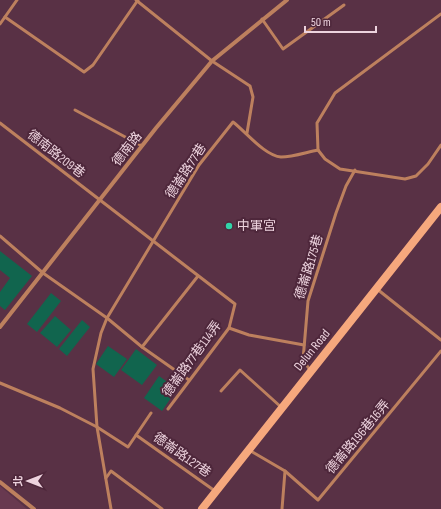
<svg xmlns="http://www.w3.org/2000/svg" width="441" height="509" font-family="'Sofia Sans Condensed','Noto Sans TC',sans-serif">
<rect width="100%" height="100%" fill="#593145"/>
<path fill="#683950" d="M0,486l27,23h-27z"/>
<g fill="#11654e">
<path d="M0,251l32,25 -27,34 -5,-4v-14l10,-14 -10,-8z"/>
<path d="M51,293l10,8 -24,31 -10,-8z"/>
<path d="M55,316l16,14 -14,17 -17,-14z"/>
<path d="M82,320l8,7 -23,29 -8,-7z"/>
<path d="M108,346l19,13 -13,18 -18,-13z"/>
<path d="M136,349l21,16 -15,20 -21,-15z"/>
<path d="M159,376l18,13 -15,22 -18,-13z"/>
</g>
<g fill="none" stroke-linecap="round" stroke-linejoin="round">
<g stroke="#bd805e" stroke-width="3">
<path d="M136,0l76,61 38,25 3,11 -6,36"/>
<path d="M5,17l79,55 9,-7 45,-65"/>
<path d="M262,19l21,30 61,-44"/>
<path d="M0,24l17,-24"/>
<path d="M75,110l67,36"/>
<path d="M0,123l235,181 -6,24 -61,81"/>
<path d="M318,150l-1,-27 18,-30 106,-79"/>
<path d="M318,150l7,9 15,10 65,10 11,-3 12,-12 13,-19"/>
<path d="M0,236l43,37 64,45 35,29 47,33"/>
<path d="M377,289l64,51"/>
<path d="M229,328l20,7 55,10"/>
<path d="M142,347l56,-71"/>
<path d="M310,370l-7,-10 5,-59 28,-88 10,-27 9,-16"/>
<path d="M0,383l60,25 37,19 31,20 23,-34"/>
<path d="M221,391l19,-21 41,37"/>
<path d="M136,435l79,56"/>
<path d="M249,450l36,21 -3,38"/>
<path d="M285,471l33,29 123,-149"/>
<path d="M106,478l5,-7 51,38"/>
<path d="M111,509l-14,-82 -4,-58 8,-36 6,-15 92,-153 34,-43c13,10 32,34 48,35 12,0 26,-5 37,-7"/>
</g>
<g stroke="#bd805e" stroke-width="4">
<path d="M0,327l156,-199 56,-67 75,-61"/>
<path d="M0,482l34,27"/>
</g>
<path stroke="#f6a87d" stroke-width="8" d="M202,509l239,-302"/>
</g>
<circle fill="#32d4a9" stroke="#4e273b" stroke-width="1.5" cx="229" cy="226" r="4"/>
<g text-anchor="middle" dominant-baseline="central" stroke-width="4" stroke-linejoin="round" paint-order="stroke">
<g font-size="13" fill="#edd3de" stroke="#4e273b">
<text transform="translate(127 149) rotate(-52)">德南路</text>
<text transform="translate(56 154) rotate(38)">德南路209巷</text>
<text transform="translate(186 171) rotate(-57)">德崙路77巷</text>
<text transform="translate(309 267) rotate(-73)">德崙路175巷</text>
<text transform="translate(312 350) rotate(-51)">Delun Road</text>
<text transform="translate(192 359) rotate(-54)">德崙路77巷114弄</text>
<text transform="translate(358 437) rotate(-50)">德崙路196巷16弄</text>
<text transform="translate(182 455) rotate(35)">德崙路127巷</text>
</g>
<g font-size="13" fill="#edd3de" stroke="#4e273b" text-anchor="start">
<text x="237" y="226">中軍宮</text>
</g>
</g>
<g transform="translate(28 481) rotate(270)" stroke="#4e273b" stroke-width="3" paint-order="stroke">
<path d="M0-3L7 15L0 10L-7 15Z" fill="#edd3de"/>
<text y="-6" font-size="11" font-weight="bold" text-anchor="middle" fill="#edd3de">北</text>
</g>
<path d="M305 26v6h71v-6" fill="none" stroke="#edd3de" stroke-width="2"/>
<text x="311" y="26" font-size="12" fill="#edd3de" stroke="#4e273b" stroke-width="3" paint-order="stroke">50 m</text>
</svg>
